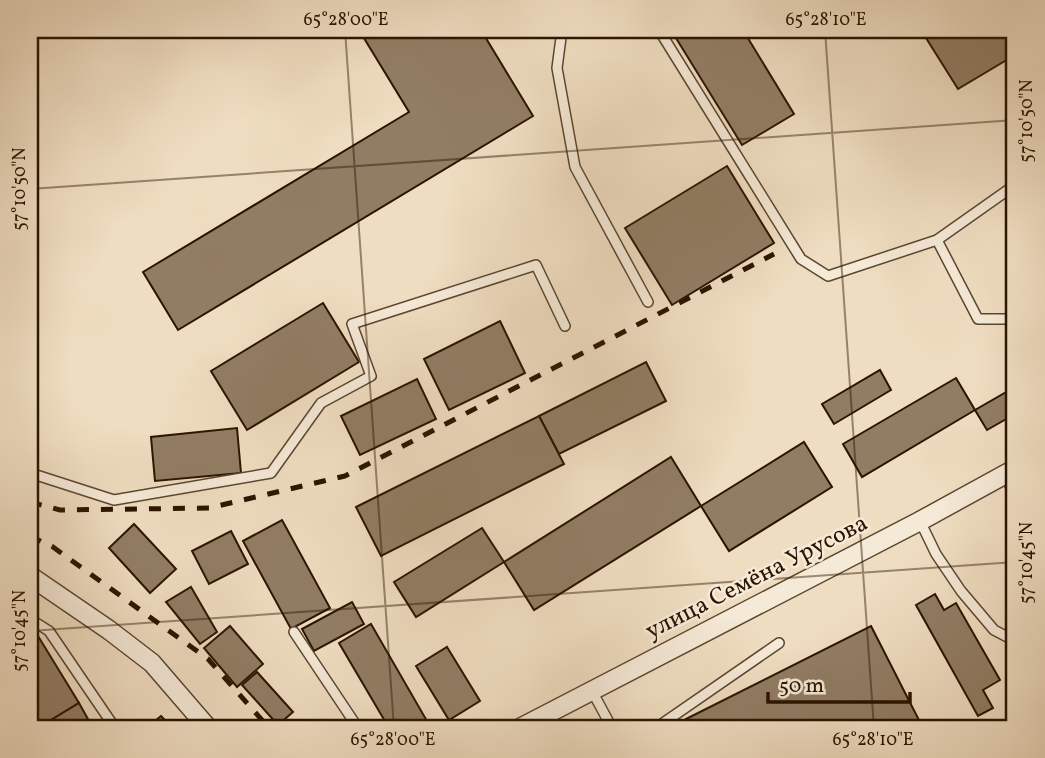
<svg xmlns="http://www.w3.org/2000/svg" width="1045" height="758" font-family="Vollkorn,serif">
<rect width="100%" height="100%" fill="#efddc1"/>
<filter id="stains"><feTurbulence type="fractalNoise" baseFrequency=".00286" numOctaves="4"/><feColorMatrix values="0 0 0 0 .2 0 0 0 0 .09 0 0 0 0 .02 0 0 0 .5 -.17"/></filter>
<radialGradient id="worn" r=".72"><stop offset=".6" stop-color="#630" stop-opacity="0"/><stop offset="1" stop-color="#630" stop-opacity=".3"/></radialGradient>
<g fill="#917d64" stroke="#2b1400" stroke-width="2">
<path d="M359,30h122l52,86 -355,214 -35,-58 266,-160z"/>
<path d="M671,30h72l51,84 -52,31z"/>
<path d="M921,30h94v25l-57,34z"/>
<path d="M727,166l47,77 -102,62 -47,-77z"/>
<path d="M323,303l36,59 -112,68 -36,-59z"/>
<path d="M500,321l25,52 -76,37 -25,-51z"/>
<path d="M646,362l20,39 -107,53 -20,-38z"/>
<path d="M880,370l11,20 -57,34 -12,-20z"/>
<path d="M956,378l19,32 -113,67 -19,-33z"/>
<path d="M417,379l19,40 -76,36 -19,-39z"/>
<path d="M1015,387v27l-28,16 -12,-20z"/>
<path d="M539,416l25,48 -183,92 -25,-49z"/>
<path d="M237,428l4,45 -86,8 -4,-44z"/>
<path d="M804,442l28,45 -103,64 -28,-45z"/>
<path d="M671,457l30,49 -167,104 -30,-48z"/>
<path d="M282,520l48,88 -39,21 -48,-88z"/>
<path d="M134,524l42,45 -26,24 -41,-45z"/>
<path d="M482,528l22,34 -88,55 -22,-35z"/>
<path d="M231,531l17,33 -39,20 -17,-33z"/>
<path d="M191,587l26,45 -17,12 -34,-42z"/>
<path d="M935,594l9,16 12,-7 44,77 -17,10 10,18 -15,8 -62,-111z"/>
<path d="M352,602l12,22 -50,27 -12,-22z"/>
<path d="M30,623l49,80 -41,25h-8z"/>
<path d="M371,624l60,104h-42l-50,-85z"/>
<path d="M230,626l33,38 -26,23 -33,-39z"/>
<path d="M871,626l52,102h-232l-5,-9z"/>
<path d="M447,647l33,54 -31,19 -33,-54z"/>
<path d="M257,672l36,40 -15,13 -36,-40z"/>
<path d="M79,703l14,25h-55z"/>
<path d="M161,716l11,12h-26z"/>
</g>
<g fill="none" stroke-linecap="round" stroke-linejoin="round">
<g stroke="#5c4630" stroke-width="12">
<g id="lane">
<path d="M562,30l-5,38 18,99 73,135"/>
<path d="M659,30l142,229 27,17 109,-36 78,-55"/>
<path d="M937,240l41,79h37"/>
<path d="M30,473l84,27 157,-27 50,-70 50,-27 -19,-52 184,-59 29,61"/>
<path d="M1004,475l11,19"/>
<path d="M920,521l16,33 25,37 33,39 21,11"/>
<path d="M30,619l19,12 66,97"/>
<path d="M294,632l64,96"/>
<path d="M592,691l20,37"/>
<path d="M656,728l123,-85"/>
</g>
</g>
<g stroke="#5c4630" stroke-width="21">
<g id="street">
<path d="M30,576l79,54 43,33 56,65"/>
<path d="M520,728l400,-207 95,-52"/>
</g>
</g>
<use href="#lane" stroke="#f5e9d7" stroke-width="9"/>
<use href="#street" stroke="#f5e9d7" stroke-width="18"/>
<g stroke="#2b1400" stroke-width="5" stroke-dasharray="12 12" stroke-linecap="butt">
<path d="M30,502l30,8 149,-2 136,-32 429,-222"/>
<path d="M30,536l23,11 155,112 61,69"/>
</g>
</g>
<path fill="none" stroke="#2b1400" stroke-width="2" stroke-opacity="0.45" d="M345,30l49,698M825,30l49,698M30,189l985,-69M30,631l985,-69"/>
<g text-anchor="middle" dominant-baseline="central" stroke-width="5" stroke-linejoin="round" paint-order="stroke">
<g font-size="24" fill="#2b1400" stroke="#f5e9d7">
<text transform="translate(757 578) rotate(-27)">улица Семёна Урусова</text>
</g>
</g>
<rect width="1045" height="758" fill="none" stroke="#efddc1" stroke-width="77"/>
<path d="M768 692v10h142v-10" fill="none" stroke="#2b1400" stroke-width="3.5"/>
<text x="779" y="692" font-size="21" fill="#2b1400" stroke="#f5e9d7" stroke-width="5" paint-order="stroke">50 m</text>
<rect x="38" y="38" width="968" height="682" fill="none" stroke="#2b1400" stroke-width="2.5"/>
<g font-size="18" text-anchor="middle" fill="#2b1400">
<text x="346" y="25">65°28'00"E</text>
<text x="826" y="25">65°28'10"E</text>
<text transform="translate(1026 121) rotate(-90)" y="6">57°10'50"N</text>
<text transform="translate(19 189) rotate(-90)" y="6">57°10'50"N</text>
<text transform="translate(1026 563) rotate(-90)" y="6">57°10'45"N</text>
<text transform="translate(19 631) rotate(-90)" y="6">57°10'45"N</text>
<text x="393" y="745">65°28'00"E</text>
<text x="873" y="745">65°28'10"E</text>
</g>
<rect width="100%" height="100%" filter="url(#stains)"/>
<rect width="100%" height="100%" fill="url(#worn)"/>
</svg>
